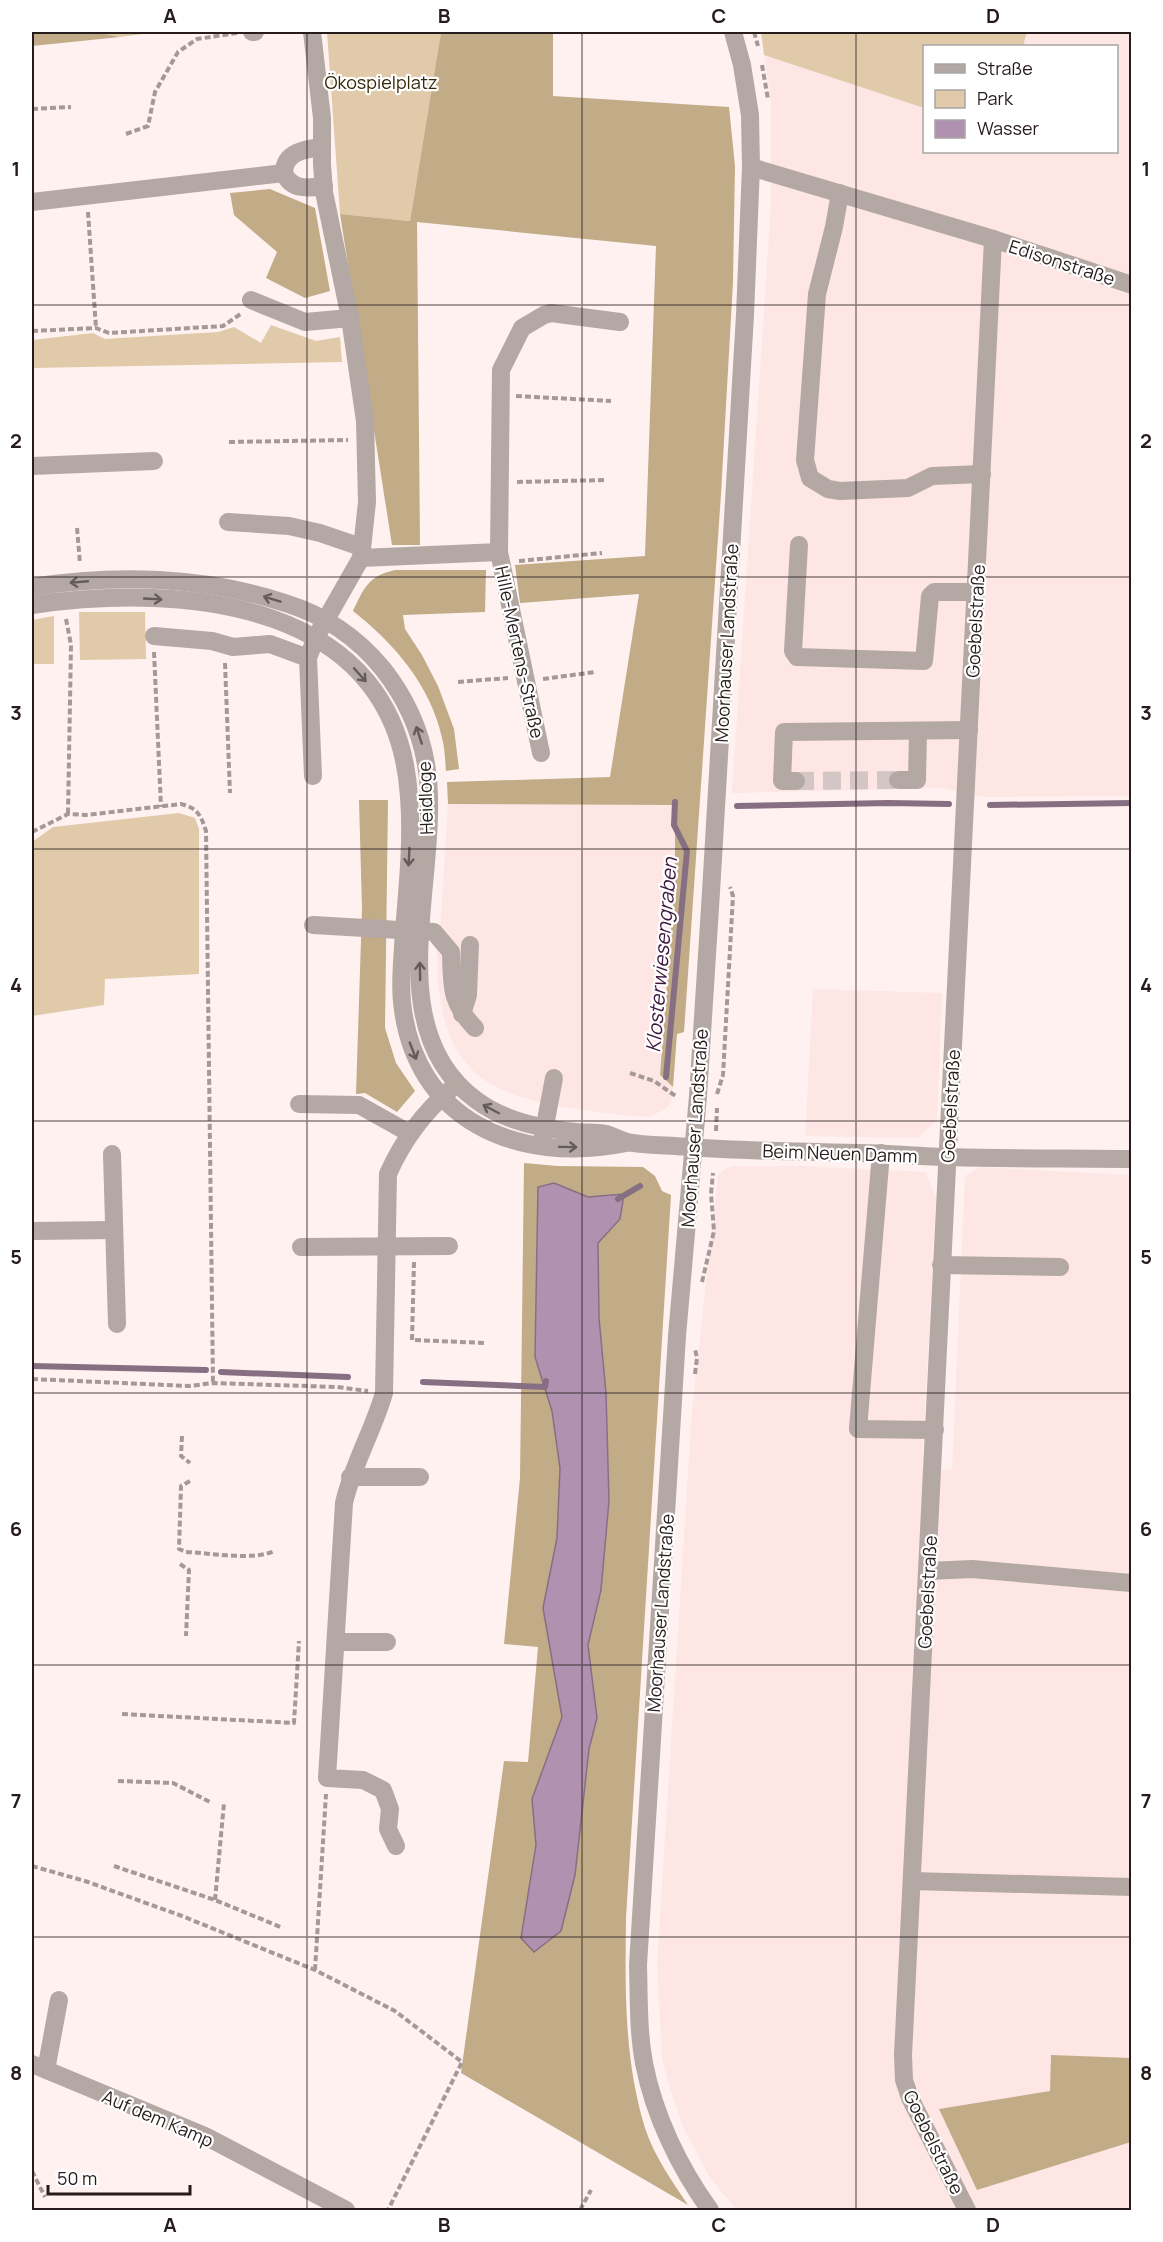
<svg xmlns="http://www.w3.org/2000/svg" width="1163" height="2242" font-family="Manrope,sans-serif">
<rect width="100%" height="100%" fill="#fef1f0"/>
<g fill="#fee6e5">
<path d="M1027,32h104v764l-147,1 -42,-9 -210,5 39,-589v-103l-7,-46 160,53v44h192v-106h-93z"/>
<path d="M448,804l227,1v73l-15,197 13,12 -2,15 -5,7 -17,8 -29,-2 -58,-8 -42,-10 -30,-13 -15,-11 -13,-15 -11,-18 -7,-21 -7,-41v-28l4,-34z"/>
<path d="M813,989l129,4 -5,127 -19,18 -113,-2z"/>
<path d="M733,1166h68l125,6 10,27 -14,269 30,2 13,-294 14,-9 152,8v1035h-394l-27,-32 -27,-51 -15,-45 -6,-25 -5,-93 35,-554 26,-235 6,-5z"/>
</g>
<g fill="#e0caa9">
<path d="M95,32h63l-38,5z"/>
<path d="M327,32h114l-31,189 -70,-7z"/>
<path d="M761,32h266l-4,14h-99v62l-160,-53z"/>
<path d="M271,325l45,16 24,-4 2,25 -310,6v-28l61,-7 12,6 113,-7 16,-5 27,16z"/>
<path d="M79,612h66l1,47 -66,1z"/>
<path d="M54,616v48h-22v-44z"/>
<path d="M179,813l16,5 4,11v145l-94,5 -1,26 -72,11v-174l21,-15z"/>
</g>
<g fill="#c2ab87" fill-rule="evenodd">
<path d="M32,32h63l25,5 -88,9z"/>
<path d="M441,32h112v64l176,11 6,59 -2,116 -12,212 -37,538 -7,2 -4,53 -13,-12 15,-197v-73l-227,-1 -1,-22 163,-5 29,-183 -119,9 -5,-38 130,-9 11,-310 -239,-24 3,323h-28l-52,-331 70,7z"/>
<path d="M270,189l45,19 15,83 -25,7 -39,-20 11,-26 -43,-37 -4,-22z"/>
<path d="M395,570h91l-1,42 -82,3 2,14 17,26 16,31 16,43 5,40 -13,2c-1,-11 -1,-22 -4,-33 -11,-52 -48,-95 -89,-127 11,-23 15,-35 42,-41z"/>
<path d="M359,800h29l-3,228 11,35 19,28 -18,21 -32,-19 -9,1 6,-185z"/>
<path d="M524,1163l33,3 86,1 12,9 7,15 9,4 -45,723c-1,71 -2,142 19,210 9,28 27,53 43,77l-227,-132 43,-312 24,1 10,-115 -34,-3 16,-166zM554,1183l34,14 35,-3 -3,25 -22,23 1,76 7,75 3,108 -8,89 -13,55 9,73 -8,31 -14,126 -14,56 -27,21 -13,-14 15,-93 -4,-45 30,-83 -19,-109 14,-70 3,-70 -8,-57 -17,-54 3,-170z"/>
<path d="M1051,2055l80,3v84l-154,48 -38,-81 111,-18z"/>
</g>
<path fill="#b092b0" stroke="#876f83" stroke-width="1.5" d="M554,1183l34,14 36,-3 -4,25 -22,24 1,75 7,75 3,108 -8,89 -13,55 9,73 -8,31 -14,126 -14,56 -27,21 -13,-14 15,-93 -4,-46 30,-82 -19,-109 14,-70 3,-70 -8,-57 -17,-54 3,-170z"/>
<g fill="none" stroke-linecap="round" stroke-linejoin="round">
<g stroke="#876f83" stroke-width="6">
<path d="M990,805l142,-2"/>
<path d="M737,806l151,-3 61,1"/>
<path d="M666,1077l21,-226 -13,-26 1,-23"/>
<path d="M618,1199l22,-13"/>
<path d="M32,1366l174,4"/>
<path d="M221,1372l127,5"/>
<path d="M423,1382l122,5 1,-6"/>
</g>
<path stroke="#d3c6c5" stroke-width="18" stroke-dasharray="18 9" stroke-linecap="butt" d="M796,781l102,-1"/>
<g stroke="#a59998" stroke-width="4" stroke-dasharray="6 3" stroke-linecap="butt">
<path d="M754,32l4,14"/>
<path d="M762,65l6,34"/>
<path d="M32,109l39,-2"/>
<path d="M126,134l22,-8 7,-34 23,-40 19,-13 40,-6"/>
<path d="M88,212l8,116"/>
<path d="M32,331l64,-3 13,5 114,-7 19,-13"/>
<path d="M516,396l95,5"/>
<path d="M229,442l119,-2"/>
<path d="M517,482l90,-2"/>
<path d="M77,528l3,35"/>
<path d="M519,561l83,-8"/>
<path d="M66,619l5,26 -3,169"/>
<path d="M154,652l7,155"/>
<path d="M225,663l5,130"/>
<path d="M543,679l52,-7"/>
<path d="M458,682l50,-4"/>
<path d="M32,832l36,-18 18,1 95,-11c17,4 20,12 25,27l7,552"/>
<path d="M630,1073l24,8 23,16"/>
<path d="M717,1094l6,-19 10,-179 -3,-9"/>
<path d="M716,1131l1,-23"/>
<path d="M414,1262l-2,78 74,3"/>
<path d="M702,1282l12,-51 -3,-37 2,-21"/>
<path d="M695,1374l2,-16 -2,-9"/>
<path d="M32,1379l157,7 24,-3 124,4 31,4"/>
<path d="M182,1436l-1,20 9,7"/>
<path d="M190,1481l-9,5 -2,63 7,3c26,1 65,9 89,-1"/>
<path d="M180,1564l9,6 -3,66"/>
<path d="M122,1714l172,9 5,-82"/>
<path d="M118,1781l55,2 37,19"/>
<path d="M32,1866l53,15 97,35 133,54 80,41 67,51 -74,148"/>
<path d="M114,1866l101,34 68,28"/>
<path d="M215,1900l9,-97"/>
<path d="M315,1970l11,-176"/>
<path d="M32,2171l13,26"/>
<path d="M580,2210l11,-20"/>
</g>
<g stroke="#b3a8a3" stroke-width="18">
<path d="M252,32h3"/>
<path d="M312,32l10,86v46l2,28 26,126 15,103 2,81 -6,56 -45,79 -8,21 5,118"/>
<path d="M322,147c-17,2 -38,5 -38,26 8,18 24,15 40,13"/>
<path d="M751,167l242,72 -90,1816 1,25 6,18 57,112"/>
<path d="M840,193l-6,34 -17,67 -12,166 5,18 18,11 12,2 68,-3 24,-12 50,-2"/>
<path d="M32,202l252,-29"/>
<path d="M993,239l139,46"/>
<path d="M251,300l54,22 45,-4"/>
<path d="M32,466l122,-5"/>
<path d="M228,522l61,4 31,7 41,14"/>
<path d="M799,545l-6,106 4,6 127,4 6,-65 4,-4h42"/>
<path d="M499,552l42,201"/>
<path d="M361,558l138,-6 2,-182 21,-42 22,-13 7,-2 69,9"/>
<path d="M32,587c83,-13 172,-11 253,16 39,12 72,34 98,66 22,28 37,60 43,95 18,105 -52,261 50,336 28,21 66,29 100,32 10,1 20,0 30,2 7,2 14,6 21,8 19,4 41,3 60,5 58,4 116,5 173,6 30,0 61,4 91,4 60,2 120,1 181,2"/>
<path d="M32,605c152,-22 365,-5 377,192 4,50 -3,100 -6,150 -1,18 -3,36 -1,55 12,119 116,163 224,141"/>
<path d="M154,636l58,5 21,6 37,-3 38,14"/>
<path d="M898,780h19l1,-48"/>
<path d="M796,781h-14l2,-49 185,-2"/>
<path d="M313,925l121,7 17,20c1,34 -1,50 24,76"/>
<path d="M462,1014l6,-19 2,-50"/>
<path d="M299,1104l60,1 50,28"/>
<path d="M543,1136l11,-58"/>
<path d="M881,1153l-23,276 77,1"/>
<path d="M112,1154l5,170"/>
<path d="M32,1231l81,-1"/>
<path d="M301,1247l148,-1"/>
<path d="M941,1265l119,2"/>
<path d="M350,1477h70"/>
<path d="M928,1571l44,-2 159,14"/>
<path d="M336,1642h51"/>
<path d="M396,1846l-8,-17 2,-20 -7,-19 -20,-10 -36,-2 17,-275c9,-39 29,-72 40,-110l4,-219c15,-34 35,-61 63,-85"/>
<path d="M912,1881l220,6"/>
<path d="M32,2064l173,72 141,74"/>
<path d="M46,2070l13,-70"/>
<path d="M710,2210c-31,-43 -56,-95 -66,-147 -6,-32 -5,-65 -6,-98l39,-629 21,-240 13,-204 34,-577 6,-148 -1,-52 -8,-50 -9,-33"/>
</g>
</g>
<defs><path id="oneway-shaft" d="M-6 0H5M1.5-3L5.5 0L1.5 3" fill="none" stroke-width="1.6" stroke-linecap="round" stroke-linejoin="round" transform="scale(1.5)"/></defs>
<g stroke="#655b58">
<use href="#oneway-shaft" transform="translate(79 582) rotate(175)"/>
<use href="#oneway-shaft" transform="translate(153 599) rotate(3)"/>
<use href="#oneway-shaft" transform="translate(272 599) rotate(-163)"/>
<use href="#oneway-shaft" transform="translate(360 675) rotate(48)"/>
<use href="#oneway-shaft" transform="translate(419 735) rotate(-108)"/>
<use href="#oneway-shaft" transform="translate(409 857) rotate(93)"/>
<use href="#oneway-shaft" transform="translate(420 971) rotate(-91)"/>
<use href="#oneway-shaft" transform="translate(413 1051) rotate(69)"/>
<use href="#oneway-shaft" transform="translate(491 1109) rotate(-152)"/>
<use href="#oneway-shaft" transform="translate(568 1147) rotate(1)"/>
</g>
<path fill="none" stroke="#261c1b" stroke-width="1.5" stroke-opacity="0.55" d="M307,32v2178M582,32v2178M856,32v2178M32,305h1100M32,577h1100M32,849h1100M32,1121h1100M32,1393h1100M32,1665h1100M32,1937h1100"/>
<g text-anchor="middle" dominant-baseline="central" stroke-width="4.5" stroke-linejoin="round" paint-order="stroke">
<g font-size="18" fill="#372607" stroke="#fff">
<text x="381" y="82">Ökospielplatz</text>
</g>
<g font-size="18" fill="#261c1b" stroke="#fff">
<text transform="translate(1062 262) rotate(18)">Edisonstraße</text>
<text transform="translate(975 621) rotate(-87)">Goebelstraße</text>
<text transform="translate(726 643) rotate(-87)">Moorhauser Landstraße</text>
<text transform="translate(520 652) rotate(78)">Hille-Mertens-Straße</text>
<text transform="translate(425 798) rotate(-92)">Heidloge</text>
<text transform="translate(950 1106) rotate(-87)">Goebelstraße</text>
<text transform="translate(694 1128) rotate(-86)">Moorhauser Landstraße</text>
<text transform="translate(840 1153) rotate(2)">Beim Neuen Damm</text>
<text transform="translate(927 1592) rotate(-87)">Goebelstraße</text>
<text transform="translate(660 1613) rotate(-86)">Moorhauser Landstraße</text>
<text transform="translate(158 2118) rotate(23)">Auf dem Kamp</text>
<text transform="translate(934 2142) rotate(64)">Goebelstraße</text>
</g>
<g font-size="20" font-style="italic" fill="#3e173f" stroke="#fff">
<text transform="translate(661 955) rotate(-85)">Klosterwiesengraben</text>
</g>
</g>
<rect width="1163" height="2242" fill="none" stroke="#ffffff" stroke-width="66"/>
<rect x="923" y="45" width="195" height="108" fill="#ffffff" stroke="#a8a4a4" stroke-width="1.5"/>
<rect x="935" y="64" width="30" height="9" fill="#b3a8a3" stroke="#a8a4a4" stroke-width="1.5"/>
<text x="977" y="75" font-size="18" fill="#261c1b">Straße</text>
<rect x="935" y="90" width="30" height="18" fill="#e0caa9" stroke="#a8a4a4" stroke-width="1.5"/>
<text x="977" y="105" font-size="18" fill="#261c1b">Park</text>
<rect x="935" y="120" width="30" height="18" fill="#b092b0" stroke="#a8a4a4" stroke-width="1.5"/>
<text x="977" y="135" font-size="18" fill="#261c1b">Wasser</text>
<path d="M48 2185v9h142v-9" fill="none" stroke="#261c1b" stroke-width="3"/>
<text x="57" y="2185" font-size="18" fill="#261c1b" stroke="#ffffff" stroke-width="4.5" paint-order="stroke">50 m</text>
<rect x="33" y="33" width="1097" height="2176" fill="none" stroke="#261c1b" stroke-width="2"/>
<g font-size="20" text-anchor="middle" font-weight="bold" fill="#261c1b">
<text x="170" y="23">A</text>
<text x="444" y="23">B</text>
<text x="719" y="23">C</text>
<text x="993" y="23">D</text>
<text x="16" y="176">1</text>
<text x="1146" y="176">1</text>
<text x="16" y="448">2</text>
<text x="1146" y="448">2</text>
<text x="16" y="720">3</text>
<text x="1146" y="720">3</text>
<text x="16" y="992">4</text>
<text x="1146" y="992">4</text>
<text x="16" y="1264">5</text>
<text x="1146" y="1264">5</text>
<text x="16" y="1536">6</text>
<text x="1146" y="1536">6</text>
<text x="16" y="1808">7</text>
<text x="1146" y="1808">7</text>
<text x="16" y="2080">8</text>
<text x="1146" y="2080">8</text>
<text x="170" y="2232">A</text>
<text x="444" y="2232">B</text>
<text x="719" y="2232">C</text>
<text x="993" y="2232">D</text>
</g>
</svg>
